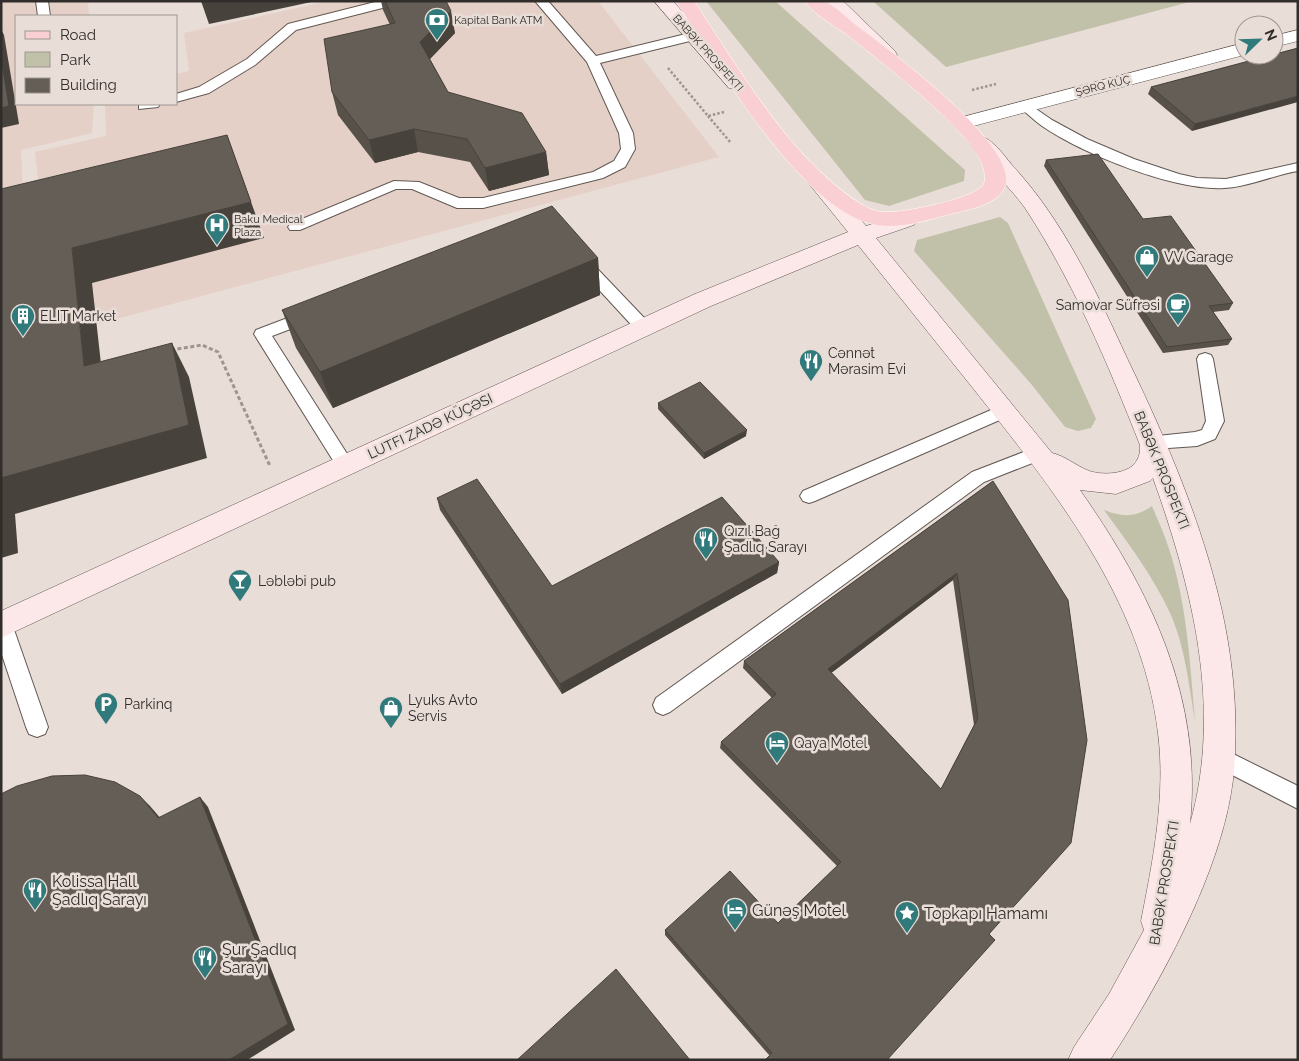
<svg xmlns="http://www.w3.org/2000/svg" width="1299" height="1061" font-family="Raleway,sans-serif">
<rect width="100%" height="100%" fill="#e9ddd7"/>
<g fill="#e5d0c8">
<path d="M1,1h87l1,15h-73v88h78l-2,29 -71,17 2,41 -22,5z"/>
<path d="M328,1h270l121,156 -662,178 -22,-183 71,-16 -1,-32h71v-30l13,-3 -5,-38z"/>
</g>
<g fill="#c1c0a9">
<path d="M706,1h69l190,169 -1,11 -75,25 -24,-6z"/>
<path d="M873,1h320l-247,66z"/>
<path d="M1000,217l8,6 88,196 -5,9 -13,3 -13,-4 -33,-42 -118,-134 3,-11z"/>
<path d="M1152,506c6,15 13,29 17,43 18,55 21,114 26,172 -6,-36 -10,-75 -25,-108 -17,-37 -42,-70 -66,-103 18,7 31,8 48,-4z"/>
</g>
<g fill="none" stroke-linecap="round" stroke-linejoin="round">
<g stroke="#625853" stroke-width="2">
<g id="service">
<path d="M36,1h12l2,15h-12z"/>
<path d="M379,1h21l-2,3 -102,26 -41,35 -46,28 -33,9v-8l23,-7 48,-28 41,-35z"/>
<path d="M535,1h13l48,55 98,-24 6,4 -2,3 -98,24 33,70 2,16 -10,18 -22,11 -120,30h-26l-45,-19h-16l-96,41h-10l-2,-3 2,-3 104,-43 25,1 40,16h24l110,-26 21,-11 7,-12 -2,-16 -32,-71z"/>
<path d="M1026,102l26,18 35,19 47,20 45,15 18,4 29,1 72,-16v8c-25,4 -49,16 -74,17 -50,3 -141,-34 -182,-62 -7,-5 -14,-12 -21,-17l-2,-3z"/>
<path d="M139,104h21l-2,3 -19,2z"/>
<path d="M583,258l5,1 62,65 2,4 -2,4h-12l-60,-65 -3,-4z"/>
<path d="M311,309l6,2 2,4 -2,4 -45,17 79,124 3,5 -3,5 -6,2 -6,-2 -85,-136 2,-4z"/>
<path d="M1205,353l6,2 2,4 11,62 -9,18 -18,7 -43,3 -6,-2 -3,-5 3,-5 47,-5 7,-2 4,-9 -9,-62 2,-4z"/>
<path d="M1005,404l6,1 3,5 -3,5 -196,86 -6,2 -6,-2 -3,-5 3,-5z"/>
<path d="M1039,446l6,2 3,5 -3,5 -61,24 -314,230 -7,3 -7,-3 -3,-7 3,-7 316,-226z"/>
<path d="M2,615l7,3 3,6 36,103 -3,7 -8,3 -8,-3 -3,-7 -25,-75z"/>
<path d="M1219,747l79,39v23l-87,-45 -3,-7 3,-7z"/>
</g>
</g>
<g stroke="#625853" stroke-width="1">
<g id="minor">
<path d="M1298,30v11l-24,6v-11z"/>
<path d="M1244,43v12l-282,74 -7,-2 -3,-4 3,-4z"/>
</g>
</g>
<g stroke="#625853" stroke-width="1">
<g id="secondary">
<path d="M654,1h19l70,79 3,4 -3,4h-14z"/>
<path d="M824,1h19l52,50 2,4 -2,4h-14z"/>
<path d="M978,135c14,3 25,19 34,30 51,55 84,126 115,193 39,81 75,164 95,253 12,55 17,113 11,169 -11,91 -73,203 -123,280h-42l6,-13 35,-53 35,-64 -3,-9c12,-61 25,-125 17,-188 -16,-134 -105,-244 -186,-346 -38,-47 -76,-95 -114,-142l-147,61 -710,332v-27l694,-317 153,-62 -42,-52 3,-5 7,-1 7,1 43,51 40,-13 8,2 3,5 -3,5 -38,13 176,215c13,3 23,12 35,17 13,6 43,5 50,-10 3,-4 3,-10 3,-15 -32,-81 -67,-164 -115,-237 -17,-24 -41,-43 -57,-67l3,-4zM1153,478c39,109 70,230 37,346 13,-126 -40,-234 -110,-334l36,4 34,-13z"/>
</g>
</g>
<g stroke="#fff" stroke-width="1">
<path id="primary" d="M676,1h18c46,69 96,158 167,203 8,5 16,8 25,8 17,1 88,-13 97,-27 4,-5 1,-15 -1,-21 -12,-35 -105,-105 -136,-130 -13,-9 -32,-20 -42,-33 6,0 14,-1 19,0 9,2 26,19 34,25 32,24 153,113 149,155 -1,22 -35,28 -51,32 -26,6 -51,16 -78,12 -76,-13 -160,-162 -201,-224z"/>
</g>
<g stroke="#9e9591" stroke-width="2.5" stroke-dasharray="2.5 2" stroke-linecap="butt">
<path d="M668,68l40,48 16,-4"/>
<path d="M972,90l24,-6"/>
<path d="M708,116l23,27"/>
</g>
<path stroke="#9e9591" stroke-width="3" stroke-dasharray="4 2.5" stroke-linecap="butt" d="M171,350l31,-5 16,7 52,114"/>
<use href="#service" fill="#fff" fill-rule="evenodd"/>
<use href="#minor" fill="#fff" fill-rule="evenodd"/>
<use href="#secondary" fill="#fce7e9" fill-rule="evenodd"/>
<use href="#primary" fill="#f9cfd3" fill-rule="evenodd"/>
</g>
<g fill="#57514a" fill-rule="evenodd">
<path d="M381,1h65l9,32 -25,26 18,33 98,60 3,23 -60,16 -19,-29 -52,-10 -43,11 -37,-48 -6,-23 58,-67 -7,-15z"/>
<path d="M1298,48l-106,83 -44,-37 3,-7z"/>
<path d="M1046,160l97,59 90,84 -4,7 -16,2 19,27 -4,6 -65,8 -119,-187z"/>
<path d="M598,258l2,37 -267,113 -37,-60 -14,-38z"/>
<path d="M658,403l88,33 -42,23 -46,-50z"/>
<path d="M993,481l-4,453 -220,121 -104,-120v-5l113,-7 59,-57 -117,-118 1,-6 51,-44 -29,-30 1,-7zM953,580l21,145 -33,64 -110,-116z"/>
<path d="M437,498l115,88 227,-24 -2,11 -215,121 -122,-184z"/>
</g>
<g fill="#47423c">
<path d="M201,1h115l-107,23z"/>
<path d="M451,11l4,22 -31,32 -4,-23z"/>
<path d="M1,29l3,6 15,89 -18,4z"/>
<path d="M1298,96v6l-106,29 3,-7z"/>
<path d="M414,129l4,23 -43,11 -6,-23z"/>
<path d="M227,135l37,103 -172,45 13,117 -21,-34 -12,-118z"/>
<path d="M546,152l3,23 -60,16 -4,-23z"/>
<path d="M598,258l2,37 -267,113 -13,-36z"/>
<path d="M172,343l17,34 18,81 -192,56 3,39 -17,5v-80z"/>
<path d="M747,430l-1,6 -42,23v-6z"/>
<path d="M779,562l-2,11 -215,121 -2,-10z"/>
<path d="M957,573l-4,7 -127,97 2,-8z"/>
<path d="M140,796l10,10 18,21 -10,-9z"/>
<path d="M200,797l8,10 87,223 -48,30h-18z"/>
</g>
<g fill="#655e56" stroke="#47423c" fill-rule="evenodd">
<path d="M385,1h61l5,10 -31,31 28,50 74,21 24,39 -61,16 -18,-29 -53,-10 -45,11 -37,-48 -8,-53 71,-16z"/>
<path d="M1298,48v48l-103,28 -44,-37z"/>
<path d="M1,57l8,49 -8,2z"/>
<path d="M227,135l24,67 -179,46 12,118 88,-23 17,82 -188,53v-289z"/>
<path d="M1098,154l45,65 28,-3 62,87 -24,3 23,33 -65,8 -121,-187z"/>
<path d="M552,206l46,52 -278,114 -38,-62z"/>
<path d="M700,382l47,48 -43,23 -46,-50z"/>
<path d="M477,479l75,107 170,-89 57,65 -219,122 -123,-186z"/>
<path d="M993,481l75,119 19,140 -16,103 -82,91 6,6 -108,120h-122l7,-7 -107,-123 65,-59 48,52 63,-61 -120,-120 55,-48 -32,-33zM957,573l21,145 -37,71 -113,-120z"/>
<path d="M85,775l30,7 25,14 18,22 42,-21 88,227 -59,36h-228v-266l16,-8 35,-10z"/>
<path d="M616,969l74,91h-173z"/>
</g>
<defs>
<g id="bank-pin" transform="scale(1.25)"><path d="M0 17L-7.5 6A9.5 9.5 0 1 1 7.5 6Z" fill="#317a7b" stroke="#e9ddd7"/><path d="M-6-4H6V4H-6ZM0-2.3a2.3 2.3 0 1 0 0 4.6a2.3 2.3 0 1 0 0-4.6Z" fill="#fff"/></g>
<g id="hospital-pin" transform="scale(1.25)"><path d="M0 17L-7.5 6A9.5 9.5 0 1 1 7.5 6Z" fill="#317a7b" stroke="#e9ddd7"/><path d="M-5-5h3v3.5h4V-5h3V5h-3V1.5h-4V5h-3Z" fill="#fff"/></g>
<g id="shop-pin" transform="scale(1.25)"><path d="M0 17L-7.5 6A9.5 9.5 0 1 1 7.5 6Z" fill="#317a7b" stroke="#e9ddd7"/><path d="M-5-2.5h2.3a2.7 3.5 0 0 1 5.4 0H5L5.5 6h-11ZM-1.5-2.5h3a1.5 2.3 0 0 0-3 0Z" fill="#fff"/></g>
<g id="cafe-pin" transform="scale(1.25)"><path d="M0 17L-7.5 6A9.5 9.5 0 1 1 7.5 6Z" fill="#317a7b" stroke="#e9ddd7"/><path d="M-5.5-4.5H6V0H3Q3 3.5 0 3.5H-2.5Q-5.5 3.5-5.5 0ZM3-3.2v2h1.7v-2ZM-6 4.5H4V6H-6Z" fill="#fff"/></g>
<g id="building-pin" transform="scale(1.25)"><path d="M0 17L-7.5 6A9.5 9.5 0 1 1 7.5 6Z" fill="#317a7b" stroke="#e9ddd7"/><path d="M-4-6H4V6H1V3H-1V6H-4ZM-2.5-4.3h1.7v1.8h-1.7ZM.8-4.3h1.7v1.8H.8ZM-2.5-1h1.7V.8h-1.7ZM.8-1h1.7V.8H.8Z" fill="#fff"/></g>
<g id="restaurant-pin" transform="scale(1.25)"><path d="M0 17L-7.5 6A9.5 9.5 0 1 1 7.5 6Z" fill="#317a7b" stroke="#e9ddd7"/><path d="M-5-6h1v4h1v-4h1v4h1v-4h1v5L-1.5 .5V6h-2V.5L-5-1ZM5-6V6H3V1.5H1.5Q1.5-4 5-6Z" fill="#fff"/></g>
<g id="bar-pin" transform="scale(1.25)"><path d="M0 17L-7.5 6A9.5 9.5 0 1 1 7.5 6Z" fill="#317a7b" stroke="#e9ddd7"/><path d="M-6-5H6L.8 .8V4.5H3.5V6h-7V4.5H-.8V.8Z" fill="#fff"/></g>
<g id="parking-pin" transform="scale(1.25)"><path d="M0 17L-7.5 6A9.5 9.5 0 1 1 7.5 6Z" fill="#317a7b" stroke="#e9ddd7"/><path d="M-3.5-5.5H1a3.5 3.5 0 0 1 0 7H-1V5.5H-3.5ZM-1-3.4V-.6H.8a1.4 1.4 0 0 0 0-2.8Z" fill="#fff"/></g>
<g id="hotel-pin" transform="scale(1.25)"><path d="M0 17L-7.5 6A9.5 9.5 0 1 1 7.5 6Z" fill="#317a7b" stroke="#e9ddd7"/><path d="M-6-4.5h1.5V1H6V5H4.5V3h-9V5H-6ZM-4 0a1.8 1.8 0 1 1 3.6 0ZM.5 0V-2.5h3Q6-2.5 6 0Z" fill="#fff"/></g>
<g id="sight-pin" transform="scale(1.25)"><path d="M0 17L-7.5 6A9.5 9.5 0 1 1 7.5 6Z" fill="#317a7b" stroke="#e9ddd7"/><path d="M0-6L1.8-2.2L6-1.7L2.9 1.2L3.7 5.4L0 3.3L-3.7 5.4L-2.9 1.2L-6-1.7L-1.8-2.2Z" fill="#fff"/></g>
</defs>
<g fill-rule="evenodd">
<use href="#bank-pin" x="437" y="20"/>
<use href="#hospital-pin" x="217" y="225"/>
<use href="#shop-pin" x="1147" y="257"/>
<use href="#cafe-pin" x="1178" y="305"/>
<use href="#building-pin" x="23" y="316"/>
<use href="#restaurant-pin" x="811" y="361"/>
<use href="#restaurant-pin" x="706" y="539"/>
<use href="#bar-pin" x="240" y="581"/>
<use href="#parking-pin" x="106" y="704"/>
<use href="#shop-pin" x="391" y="708"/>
<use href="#hotel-pin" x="777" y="743"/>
<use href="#restaurant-pin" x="35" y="890"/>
<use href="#hotel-pin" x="735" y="910"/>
<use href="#sight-pin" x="907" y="913"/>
<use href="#restaurant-pin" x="205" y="958"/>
</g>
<g text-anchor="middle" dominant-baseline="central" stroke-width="5" stroke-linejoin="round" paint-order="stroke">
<g font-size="11" fill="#312d2b" stroke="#e9ddd7" text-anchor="start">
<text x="454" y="20">Kapital Bank ATM</text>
<text x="234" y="219">Baku Medical<tspan x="234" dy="13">Plaza</tspan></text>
</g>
<g font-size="11" fill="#312d2b" stroke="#e9ddd7">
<text transform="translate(708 53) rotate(48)">BABƏK PROSPEKTI</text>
<text transform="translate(1103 86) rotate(-14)">ŞƏRQ KÜÇ</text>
</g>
<g font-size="14" fill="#312d2b" stroke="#e9ddd7" text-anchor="start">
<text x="1164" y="257">VV Garage</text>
<text x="1160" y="305" text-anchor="end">Samovar Süfrəsi</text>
<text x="40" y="316">ELIT Market</text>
<text x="828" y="353">Cənnət<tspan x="828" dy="16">Mərasim Evi</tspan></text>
<text x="724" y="531">Qızıl Bağ<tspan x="724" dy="16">Şadlıq Sarayı</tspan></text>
<text x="258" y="581">Ləbləbi pub</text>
<text x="408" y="700">Lyuks Avto<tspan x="408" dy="16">Servis</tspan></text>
<text x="124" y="704">Parkinq</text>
<text x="794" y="743">Qaya Motel</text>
</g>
<g font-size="14" fill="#312d2b" stroke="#e9ddd7">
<text transform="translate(430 426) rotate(-25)">LUTFI ZADƏ KÜÇƏSI</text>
<text transform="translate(1162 470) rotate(68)">BABƏK PROSPEKTI</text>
<text transform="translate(1164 883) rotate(-81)">BABƏK PROSPEKTI</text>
</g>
<g font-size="16" fill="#312d2b" stroke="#e9ddd7" text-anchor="start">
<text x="52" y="881">Kolissa Hall<tspan x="52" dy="18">Şadlıq Sarayı</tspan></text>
<text x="752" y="910">Günəş Motel</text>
<text x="924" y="913">Topkapı Hamamı</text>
<text x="222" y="949">Şur Şadlıq<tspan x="222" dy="18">Sarayı</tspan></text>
</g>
</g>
<rect width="1299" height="1061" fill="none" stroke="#312d2b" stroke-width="5"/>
<rect x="15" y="15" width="162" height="90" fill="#e9ddd7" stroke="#9f9792"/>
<rect x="25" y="31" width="25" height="8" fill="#f9cfd3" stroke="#9f9792"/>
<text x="60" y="40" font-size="15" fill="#312d2b">Road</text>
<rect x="25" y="52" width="25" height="15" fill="#c1c0a9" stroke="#9f9792"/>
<text x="60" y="65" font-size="15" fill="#312d2b">Park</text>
<rect x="25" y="78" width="25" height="15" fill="#655e56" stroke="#9f9792"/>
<text x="60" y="90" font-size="15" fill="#312d2b">Building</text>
<g transform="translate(1259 40) rotate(67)"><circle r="24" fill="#e9ddd7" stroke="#9f9792"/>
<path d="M0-4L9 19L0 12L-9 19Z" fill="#317a7b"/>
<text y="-8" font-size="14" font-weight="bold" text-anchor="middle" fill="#312d2b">N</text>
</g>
</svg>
